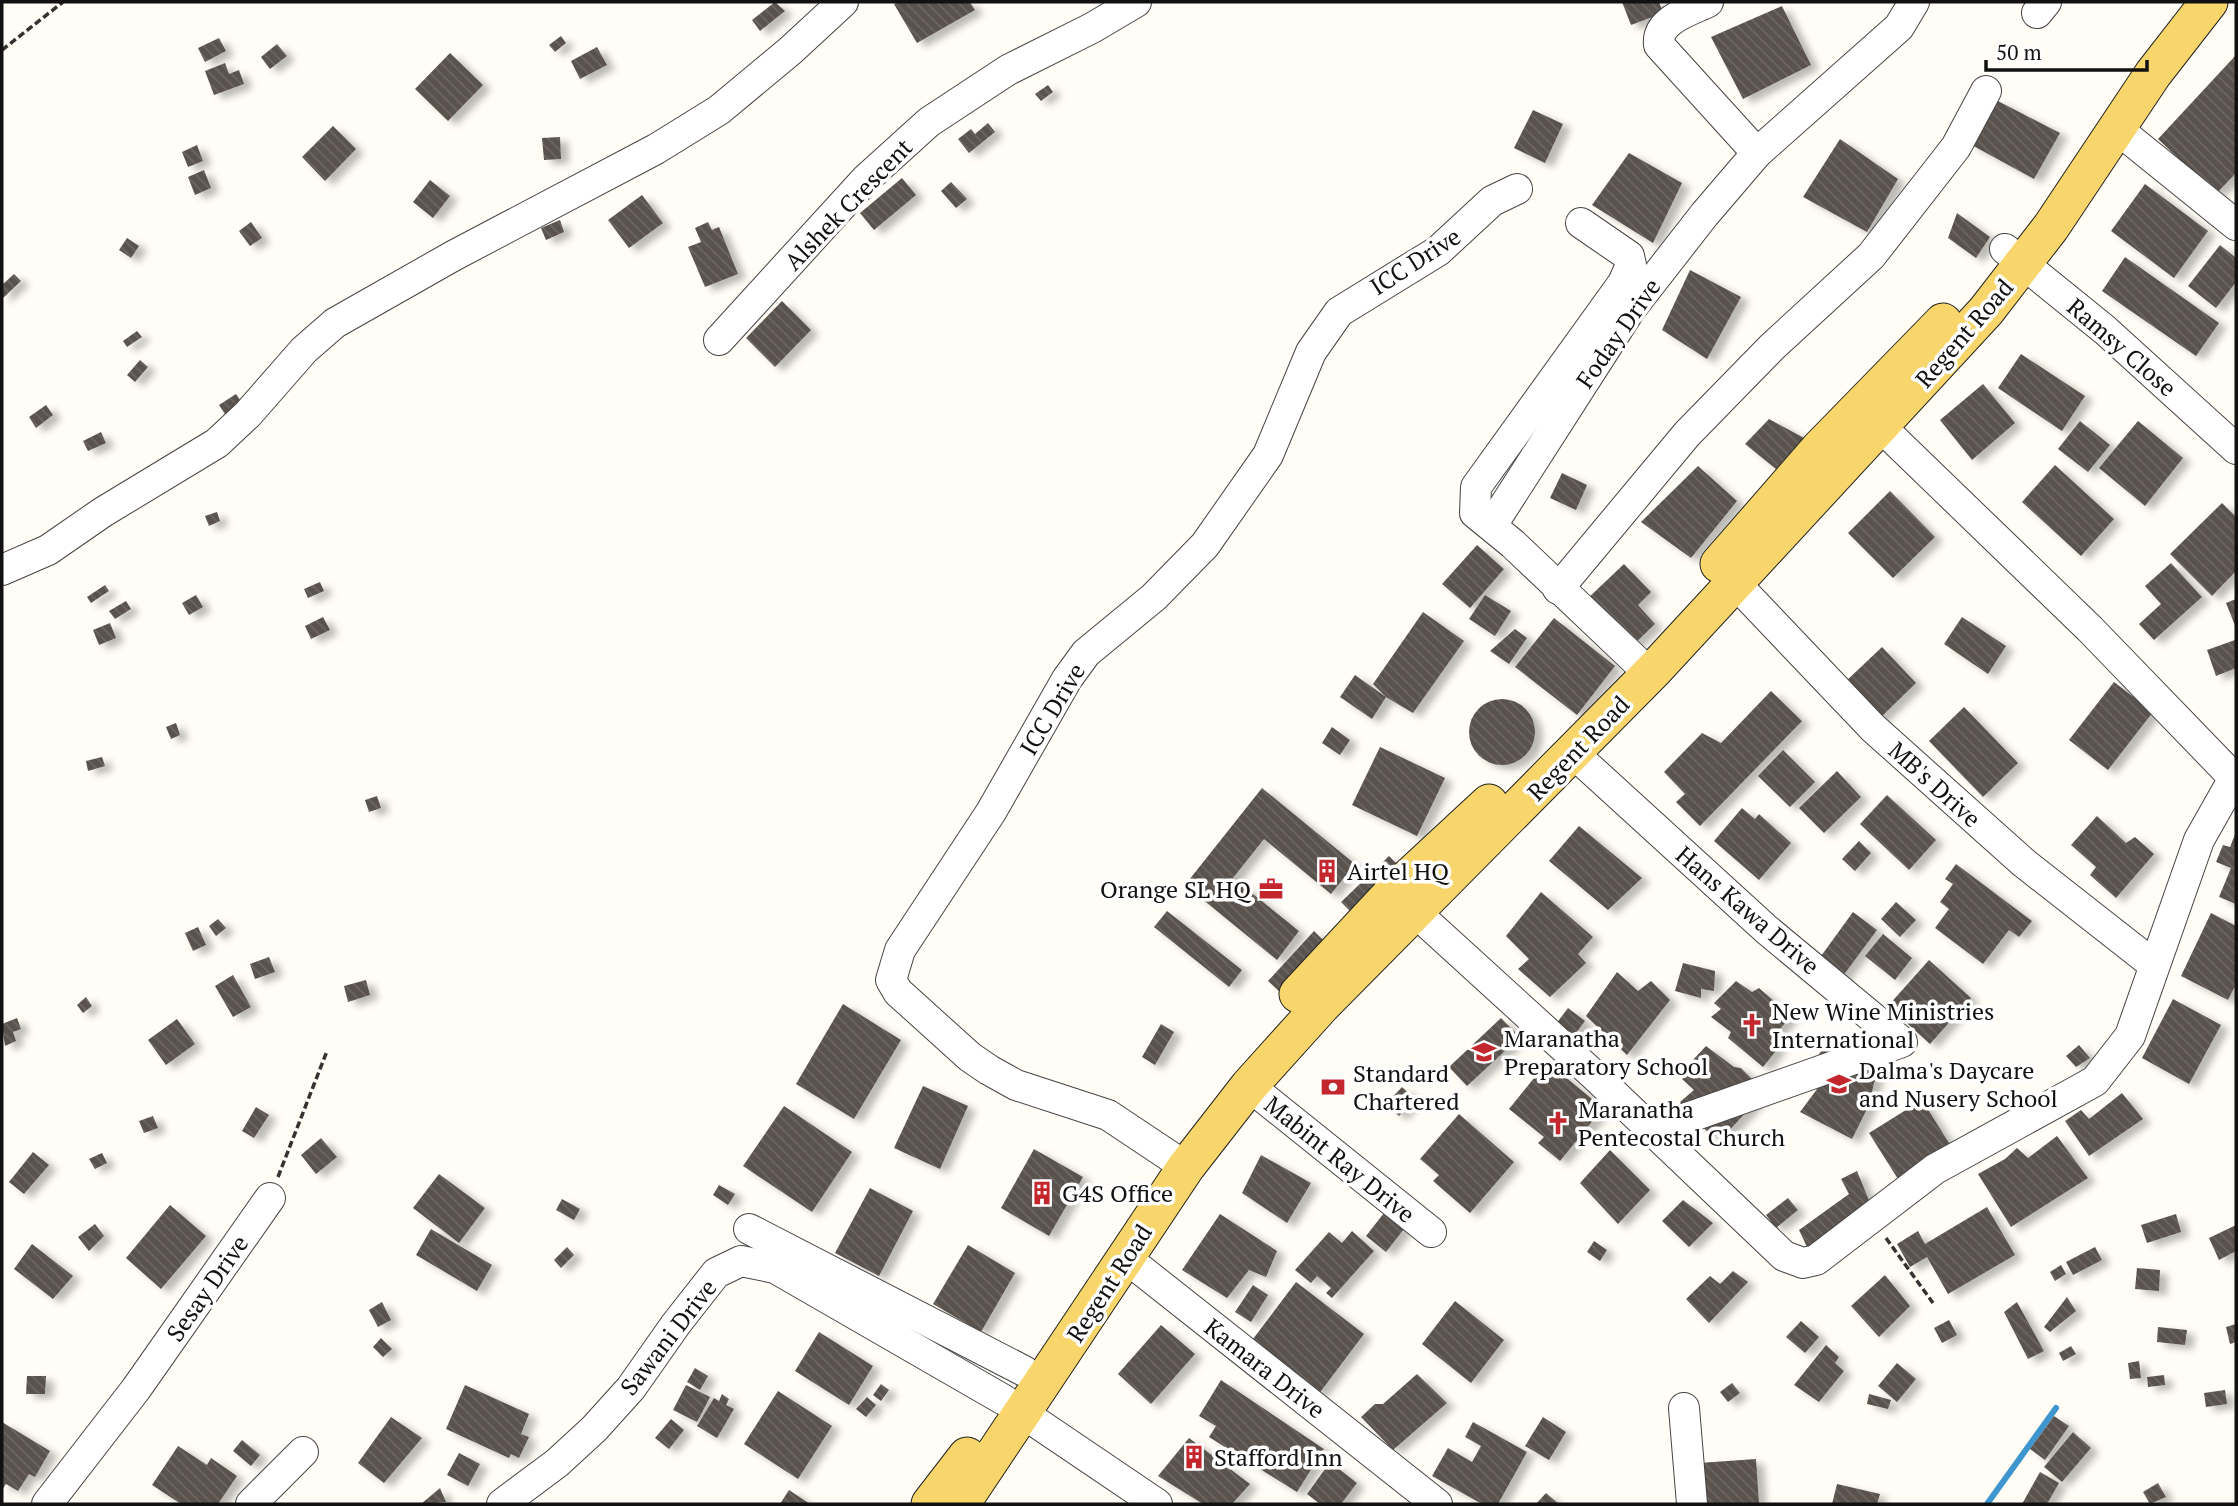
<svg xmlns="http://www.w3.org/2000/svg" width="2238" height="1506" font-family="'PT Serif',serif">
<defs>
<pattern id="building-back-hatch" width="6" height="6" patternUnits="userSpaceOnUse" patternTransform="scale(1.75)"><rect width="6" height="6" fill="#5a524d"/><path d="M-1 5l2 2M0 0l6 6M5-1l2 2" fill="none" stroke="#6d6662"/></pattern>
<filter id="shadow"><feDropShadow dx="8" dy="4.5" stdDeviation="3.5" flood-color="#0004"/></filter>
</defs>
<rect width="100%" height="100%" fill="#fffdf5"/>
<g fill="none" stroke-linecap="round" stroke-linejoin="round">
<path stroke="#3f96cf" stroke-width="6" d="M1987,1504l69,-96"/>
</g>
<g fill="url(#building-back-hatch)" filter="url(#shadow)">
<path d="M775,2l10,9 -25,20 -8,-11z"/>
<path d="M899,2h71l5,8 -58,33 -23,-39z"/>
<path d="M1622,2h37l4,11 -32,12z"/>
<path d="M1782,6l29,59 -68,34 -32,-62z"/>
<path d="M561,36l5,7 -11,9 -6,-7z"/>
<path d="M219,38l7,13 -21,11 -7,-14z"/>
<path d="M277,44l10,12 -17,13 -9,-12z"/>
<path d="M597,47l10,18 -27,14 -9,-18z"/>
<path d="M450,53l33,32 -35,36 -33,-32z"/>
<path d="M2236,55v118l-20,21 -58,-55z"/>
<path d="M225,63l4,11 10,-4 5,14 -30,11 -9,-24z"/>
<path d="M1048,85l5,7 -12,9 -6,-7z"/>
<path d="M1996,100l64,33 -26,46 -66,-36z"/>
<path d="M1533,110l30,14 -18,39 -31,-15z"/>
<path d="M988,123l7,9 -26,21 -11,-14 13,-10 4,5z"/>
<path d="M333,126l23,23 -31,32 -23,-24z"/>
<path d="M560,137l1,22 -17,1 -2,-22z"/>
<path d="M1840,139l58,40 -31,53 -64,-35z"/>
<path d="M197,145l6,16 -15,6 -6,-15z"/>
<path d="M1629,153l53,30 -29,60 -61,-38z"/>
<path d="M204,170l7,18 -16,7 -7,-18z"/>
<path d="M902,178l14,17 -42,35 -14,-17z"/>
<path d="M430,180l20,16 -17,22 -20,-16z"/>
<path d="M951,182l16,17 -11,9 -15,-17z"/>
<path d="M2145,184l63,47 -34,47 -63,-47z"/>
<path d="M642,195l21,28 -34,25 -21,-28z"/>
<path d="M1957,213l33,24 -14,21 -28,-20z"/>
<path d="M560,220l4,12 -18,8 -5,-12z"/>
<path d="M251,222l11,16 -12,8 -11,-15z"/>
<path d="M708,222l4,8 7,-3 19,47 -33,13 -17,-40 13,-5 -6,-14z"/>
<path d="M127,238l12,8 -8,12 -12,-8z"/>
<path d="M2220,245l16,13v24l-20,26 -28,-22z"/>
<path d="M2125,257l94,66 -23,33 -94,-65z"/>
<path d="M1690,270l51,27 -34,62 -45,-29z"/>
<path d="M14,274l7,7 -19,18v-14z"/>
<path d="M782,301l29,29 -36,37 -29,-29z"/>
<path d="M137,331l5,6 -15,10 -4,-6z"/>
<path d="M2021,354l64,42 -23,35 -64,-43z"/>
<path d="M140,360l8,7 -13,15 -8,-7z"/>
<path d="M1983,384l32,39 -43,37 -32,-40z"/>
<path d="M236,394l8,12 -17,11 -8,-12z"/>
<path d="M46,405l7,10 -17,13 -7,-11z"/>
<path d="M1769,419l35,19 -28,31 -31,-25z"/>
<path d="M2080,421l30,24 -22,27 -30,-23z"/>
<path d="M2138,421l45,37 -38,48 -46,-38z"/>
<path d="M101,432l5,11 -18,8 -5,-10z"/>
<path d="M2055,465l59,54 -33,37 -59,-54z"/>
<path d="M1698,466l39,35 -46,57 -50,-36z"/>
<path d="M1562,473l25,12 -11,25 -26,-12z"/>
<path d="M1890,491l45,46 -42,41 -45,-45z"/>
<path d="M2222,503l14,14v54l-24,25 -42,-42z"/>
<path d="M217,512l3,9 -11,5 -4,-10z"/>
<path d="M1477,545l27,24 -34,39 -28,-24z"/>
<path d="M2171,563l31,34 -48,43 -15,-16 22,-20 -16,-18z"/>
<path d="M1624,564l27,28 -13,13 17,19 -26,25 -44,-48z"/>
<path d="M320,582l4,9 -16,7 -4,-9z"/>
<path d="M105,585l4,6 -18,12 -4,-6z"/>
<path d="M196,595l7,12 -14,8 -7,-12z"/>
<path d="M1485,595l26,16 -16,25 -26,-17z"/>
<path d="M2236,599v29l-10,-25z"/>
<path d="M126,601l5,8 -16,10 -6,-8z"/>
<path d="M1423,612l41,29 -51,72 -27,-16 -13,-13z"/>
<path d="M323,617l7,13 -19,9 -6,-13z"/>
<path d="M1962,617l44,29 -18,28 -44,-30z"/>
<path d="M1554,618l61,48 -38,49 -62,-48z"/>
<path d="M110,623l6,15 -17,7 -6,-15z"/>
<path d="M1515,629l12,9 -18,26 -19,-13z"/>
<path d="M2235,640l1,28 -20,8 -9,-26z"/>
<path d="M1882,647l34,36 -38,37 -35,-36z"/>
<path d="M1355,675l31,22 -14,22 -32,-22z"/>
<path d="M2114,682l39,30 -45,58 -39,-30z"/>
<path d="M1771,691l31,30 -102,105 -24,-24 9,-8 -21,-22 38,-39 19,10z"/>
<circle cx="1502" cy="732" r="33"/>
<path d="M1964,707l54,56 -35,34 -54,-56z"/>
<path d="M176,723l4,12 -9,4 -5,-12z"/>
<path d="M1332,727l18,13 -10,15 -18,-12z"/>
<path d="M1380,747l65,31 -28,58 -65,-31z"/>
<path d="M1783,750l32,32 -25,25 -32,-31z"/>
<path d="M102,757l3,9 -17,5 -2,-10z"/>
<path d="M1837,771l24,26 -37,36 -25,-25z"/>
<path d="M1262,788l93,76 -24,30 -67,-55 -31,39 66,53 -22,29 -92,-75z"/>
<path d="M1887,795l49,45 -27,30 -49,-46z"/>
<path d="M377,796l4,12 -12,4 -4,-12z"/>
<path d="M1742,808l13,11 4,-5 32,29 -32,37 -45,-39z"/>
<path d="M2097,816l29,27 9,-6 19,17 -38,44 -26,-23 6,-8 -25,-22z"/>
<path d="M1579,826l63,52 -34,32 -59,-49z"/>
<path d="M2236,832v72l-17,-7 12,-29 -15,-6 7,-17 7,2z"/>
<path d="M1859,841l12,12 -16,18 -13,-12z"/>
<path d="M1389,856l12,12 -47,47 -13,-13z"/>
<path d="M1956,864l76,57 -13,16 -10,-7 -26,34 -48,-36 14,-19 -9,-7 13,-18 -8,-5z"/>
<path d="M1541,892l52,45 -15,17 8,9 -36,34 -32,-28 11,-10 -23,-23z"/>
<path d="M1896,902l20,18 -16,17 -19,-18z"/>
<path d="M1167,911l75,59 -13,17 -75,-60z"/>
<path d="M1853,912l24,18 -37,50 -24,-17z"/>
<path d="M2211,913l25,13v58l-8,16 -47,-24z"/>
<path d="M218,919l8,9 -10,8 -7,-10z"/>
<path d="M198,927l8,18 -13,6 -8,-18z"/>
<path d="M1314,931l12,12 -46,49 -12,-11z"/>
<path d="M1883,934l29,24 -17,22 -30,-24z"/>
<path d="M269,957l6,15 -20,7 -5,-15z"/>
<path d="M1929,960l42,38 -41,46 -42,-38z"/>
<path d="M1683,963l32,8 -1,20 -13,-2v9l-26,-7z"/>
<path d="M1617,972l21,19 13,-10 19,19 -43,55 -41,-39z"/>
<path d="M233,975l18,32 -18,10 -18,-31z"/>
<path d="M366,980l4,15 -22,7 -4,-16z"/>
<path d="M1736,981l16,11 7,-4 32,28 -21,25 9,6 -16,20 -35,-29 3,-6 -20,-15 10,-8 -7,-6z"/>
<path d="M86,997l6,9 -9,7 -6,-8z"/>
<path d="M2173,999l48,26 -32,59 -47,-26z"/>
<path d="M843,1004l58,36 -47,79 -58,-35z"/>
<path d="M1568,1008l17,13 -12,16 -17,-13z"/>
<path d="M17,1018l4,11 -8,3 3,9 -11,5 -3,-22z"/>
<path d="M1501,1018l19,19 -53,49 -18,-19z"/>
<path d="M177,1019l18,25 -29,21 -18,-25z"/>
<path d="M1161,1024l13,8 -19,33 -13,-8z"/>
<path d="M1841,1036l39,21 -11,48 -17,34 -52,-27 23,-31 -15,-11 16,-23 13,5z"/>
<path d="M2079,1045l11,13 -14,9 -10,-11z"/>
<path d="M1706,1046l28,21 7,1 24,24 -42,45 -5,-4 -5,5 -33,-36 14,-12 -12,-11 13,-11 -5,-5z"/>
<path d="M1547,1062l56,46 -43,53 -22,-18 6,-6 -35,-28z"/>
<path d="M923,1086l45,20 -28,63 -46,-21z"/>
<path d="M1402,1087l13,12 -16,17 -13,-12z"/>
<path d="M2122,1093l21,26 -54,37 -24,-35 16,-11 8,9z"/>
<path d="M1922,1100l29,46 -53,33 -29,-46z"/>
<path d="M784,1106l68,46 -40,60 -69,-46z"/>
<path d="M256,1107l13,8 -15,23 -12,-7z"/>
<path d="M1459,1114l55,48 -44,51 -37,-32 6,-6 -19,-16z"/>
<path d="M153,1116l5,12 -14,5 -5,-12z"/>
<path d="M2057,1136l31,42 -77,49 -33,-53 27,-15 12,-11 11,10z"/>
<path d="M321,1138l16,19 -21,17 -15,-19z"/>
<path d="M1034,1149l49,28 -34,59 -48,-28z"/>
<path d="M1610,1150l40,40 -32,34 -38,-41z"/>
<path d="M33,1152l16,13 -25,29 -15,-12z"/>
<path d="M102,1153l5,10 -12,6 -6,-10z"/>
<path d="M1261,1155l50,28 -24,40 -45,-30z"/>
<path d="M1857,1171l16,39 -65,39 -9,-19 50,-36 -8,-15z"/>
<path d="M439,1174l46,34 -26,35 -46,-35z"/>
<path d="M719,1185l16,9 -7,11 -15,-10z"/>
<path d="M870,1188l43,23 -34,65 -44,-23z"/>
<path d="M1788,1198l10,12 -22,18 -10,-13z"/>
<path d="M562,1199l18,10 -6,11 -18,-10z"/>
<path d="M1683,1200l30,23 -24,24 -27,-26z"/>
<path d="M170,1205l36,31 -45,53 -35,-31z"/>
<path d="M1987,1207l28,48 -67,39 -21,-37 -17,10 -13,-23 21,-13 7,13z"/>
<path d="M1384,1213l20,16 -18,23 -20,-16z"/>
<path d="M1220,1214l57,37 -11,26 -17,-7 -22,28 -45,-28z"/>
<path d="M2176,1214l5,18 -34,11 -6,-18z"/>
<path d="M95,1224l9,12 -15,15 -11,-14z"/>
<path d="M2236,1225v26l-17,9 -10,-22z"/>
<path d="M431,1229l61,36 -15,26 -61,-36z"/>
<path d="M1352,1231l22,20 -42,47 -6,-5 5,-5 -14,-12 -6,7 -16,-13 34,-38 13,11z"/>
<path d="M1594,1241l13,9 -7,11 -13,-9z"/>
<path d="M32,1244l41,32 -20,23 -39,-30z"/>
<path d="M968,1245l47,28 -34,59 -48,-28z"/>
<path d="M567,1247l7,8 -13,13 -7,-8z"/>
<path d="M2095,1247l7,13 -29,15 -7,-13z"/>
<path d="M2061,1265l5,9 -11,7 -5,-9z"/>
<path d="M2137,1268l23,2 -1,21 -24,-2z"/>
<path d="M1733,1271l15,11 -39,41 -23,-24 24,-23 10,8z"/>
<path d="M1885,1275l25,31 -31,31 -28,-31z"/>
<path d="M1296,1282l68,52 -46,61 -68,-52z"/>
<path d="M1253,1285l15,10 -17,27 -16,-10z"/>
<path d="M2067,1297l9,14 -26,21 -6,-5z"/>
<path d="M1455,1301l49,39 -33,43 -49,-39z"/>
<path d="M382,1302l9,18 -13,7 -9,-17z"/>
<path d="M2017,1302l27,49 -16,8 -24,-47z"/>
<path d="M1949,1320l8,15 -15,8 -8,-15z"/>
<path d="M1801,1321l18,16 -14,16 -19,-16z"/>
<path d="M2236,1324v18l-6,2 -4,-17z"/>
<path d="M1161,1325l34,29 -44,50 -33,-30z"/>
<path d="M2158,1327l29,3 -2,15 -28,-3z"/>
<path d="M819,1332l54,34 -24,39 -54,-34z"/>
<path d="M381,1338l11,11 -9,8 -10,-10z"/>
<path d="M1826,1345l13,12 -4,6 9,8 -25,31 -25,-17z"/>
<path d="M2071,1346l5,8 -13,7 -4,-8z"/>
<path d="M2139,1361l2,17 -11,1 -2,-16z"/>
<path d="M1897,1363l19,16 -19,23 -19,-16z"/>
<path d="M695,1368l13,8 -8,14 -13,-8z"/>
<path d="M1417,1374l30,29 -54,47 -32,-33 14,-13h8z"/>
<path d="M2164,1375l1,10 -17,2 -1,-10z"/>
<path d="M27,1376h19l-1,18h-19z"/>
<path d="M1221,1380l103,69 -27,43 -88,-55 7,-11 -17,-10z"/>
<path d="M1732,1383l8,10 -12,9 -8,-10z"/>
<path d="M881,1384l8,6 -8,11 -8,-6z"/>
<path d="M465,1385l64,29 -8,20 8,3 -10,21 -8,-4 -2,4 -63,-29z"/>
<path d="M686,1385l24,12 -13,25 -24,-12z"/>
<path d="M2225,1390l2,14 -21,3 -2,-14z"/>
<path d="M778,1391l54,35 -34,53 -54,-35z"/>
<path d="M722,1394l7,5 -3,6 8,4 -17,29 -20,-12 17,-28 5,3z"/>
<path d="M1869,1394l22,6 -3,9 -21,-5z"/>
<path d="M867,1397l9,8 -10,12 -10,-8z"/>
<path d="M2054,1416l15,10 -24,34 -15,-11z"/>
<path d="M391,1417l31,21 -38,45 -26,-20z"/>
<path d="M1543,1417l23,15 -17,28 -24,-14z"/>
<path d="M671,1419l13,11 -15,19 -14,-11z"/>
<path d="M2,1422l48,29 -15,26 -6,-3 -11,17 -12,-7 -4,6z"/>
<path d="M1473,1422l54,30 -29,52h-16l-50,-28 16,-28 24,14 9,-16 -16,-9z"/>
<path d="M2073,1432l18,16 -29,34 -18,-15z"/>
<path d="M1189,1438l61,46 -18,20h-29l-45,-28z"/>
<path d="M242,1440l18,15 -9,11 -18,-15z"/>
<path d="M178,1446l29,19 4,-7 26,18 -19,28h-37l-29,-19z"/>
<path d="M459,1453l21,11 -12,22 -21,-11z"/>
<path d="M1756,1459l3,45h-57l-3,-41z"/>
<path d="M1330,1462l27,21 -16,21h-21l-13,-10z"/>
<path d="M2040,1472l19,11 -12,21h-25z"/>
<path d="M2158,1483l8,14 -16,7 -7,-12z"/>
<path d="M1837,1484l43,10 -3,10h-45z"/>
<path d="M440,1488l6,14 -25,2z"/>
<path d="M789,1490l21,14h-30z"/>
<path d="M1546,1493l13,11h-23z"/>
</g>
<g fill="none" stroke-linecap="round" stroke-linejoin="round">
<g stroke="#444" stroke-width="32">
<g id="minor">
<path d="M1708,2c-18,9 -52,18 -49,43l98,108"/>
<path d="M2037,13l9,-11"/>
<path d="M2116,128l120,97"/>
<path d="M1581,223l48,33 2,9 -8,18 -147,204 -1,26 38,31 137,130"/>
<path d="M2005,249l100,81 131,119"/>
<path d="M719,340l147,-161 63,-57 79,-52 84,-42 44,-26"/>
<path d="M1866,408l15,19 209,202 146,151"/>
<path d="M1492,525l138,-215 74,-95 53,-62 142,-126 15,-25"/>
<path d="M2,570l46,-20 55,-38 114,-69 31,-29 56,-64 31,-27 118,-67 203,-107 63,-39 71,-59 53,-49"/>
<path d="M1734,582l139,146 151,135 130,102"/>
<path d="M1558,589l129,-155 85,-87 99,-91 85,-109 30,-56"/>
<path d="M1573,753l194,177 135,112 -229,81"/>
<path d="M1414,911l181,165 189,180 19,7 13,-3 119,-91 160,-88 35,-45 69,-196 35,-62"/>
<path d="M1249,1086l182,146"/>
<path d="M1186,1167l-78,-52 -92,-30 -27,-15 -19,-13 -72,-65 -7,-12 9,-30 91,-138 76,-133 19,-26 68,-56 51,-52 63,-90 43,-103 28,-40 99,-61 54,-50 25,-12"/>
<path d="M749,1229l275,142"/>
<path d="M1126,1258l311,246"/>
<path d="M1684,1408l8,96"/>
<path d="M1024,1414l133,90"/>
<path d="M47,1504l89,-115 134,-191"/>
<path d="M251,1504l52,-52"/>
<path d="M502,1504l55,-41 37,-34 37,-41 45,-64 40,-51 25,-12 34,7 229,132"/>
</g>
</g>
<g stroke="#222" stroke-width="39">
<g id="major">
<path d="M1719,564l101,-116 123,-126"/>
<path d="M1298,994l95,-102 96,-89"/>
<path d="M930,1504l37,-48"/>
<path d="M961,1504l225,-337 63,-81 73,-81 332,-335 332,-359 65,-84 102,-153 56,-72"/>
</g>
</g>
<g stroke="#333" stroke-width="3.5" stroke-dasharray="7 3.5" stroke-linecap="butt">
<path d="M2,50l61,-48"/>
<path d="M278,1177l49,-126"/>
<path d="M1886,1238l47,65"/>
</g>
<use href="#minor" stroke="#fff" stroke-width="30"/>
<use href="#major" stroke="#f9d66b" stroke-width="37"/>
</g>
<defs>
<g id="building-bare" transform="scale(1.89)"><path d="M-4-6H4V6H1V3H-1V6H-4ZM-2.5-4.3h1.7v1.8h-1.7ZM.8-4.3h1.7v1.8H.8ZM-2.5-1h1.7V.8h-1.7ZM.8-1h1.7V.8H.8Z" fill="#c4262e" stroke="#fff" stroke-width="2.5" paint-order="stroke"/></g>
<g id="office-bare" transform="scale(1.89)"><path d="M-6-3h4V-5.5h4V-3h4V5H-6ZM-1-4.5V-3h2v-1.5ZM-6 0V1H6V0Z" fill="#c4262e" stroke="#fff" stroke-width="2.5" paint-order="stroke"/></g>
<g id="church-bare" transform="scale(1.89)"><path d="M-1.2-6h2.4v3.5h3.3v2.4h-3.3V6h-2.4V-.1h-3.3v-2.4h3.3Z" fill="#c4262e" stroke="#fff" stroke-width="2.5" paint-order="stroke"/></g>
<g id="school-bare" transform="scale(1.89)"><path d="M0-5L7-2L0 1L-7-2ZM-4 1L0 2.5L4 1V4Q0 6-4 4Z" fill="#c4262e" stroke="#fff" stroke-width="2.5" paint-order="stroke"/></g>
<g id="bank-bare" transform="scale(1.89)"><path d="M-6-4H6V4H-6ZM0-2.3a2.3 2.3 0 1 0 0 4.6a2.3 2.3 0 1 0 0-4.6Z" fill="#c4262e" stroke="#fff" stroke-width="2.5" paint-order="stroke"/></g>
</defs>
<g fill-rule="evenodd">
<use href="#building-bare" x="1327" y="871"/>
<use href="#office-bare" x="1271" y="889"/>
<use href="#church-bare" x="1752" y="1025"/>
<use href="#school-bare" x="1484" y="1052"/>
<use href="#school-bare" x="1839" y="1084"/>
<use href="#bank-bare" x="1333" y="1087"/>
<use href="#church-bare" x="1558" y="1123"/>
<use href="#building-bare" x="1042" y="1193"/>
<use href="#building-bare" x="1194" y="1457"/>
</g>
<g text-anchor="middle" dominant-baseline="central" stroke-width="7" stroke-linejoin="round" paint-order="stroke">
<g font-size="24" fill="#111" stroke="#fff">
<text transform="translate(848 204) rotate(-46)">Alshek Crescent</text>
<text transform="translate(1415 261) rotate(-33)">ICC Drive</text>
<text transform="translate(1618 333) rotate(-55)">Foday Drive</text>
<text transform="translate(1964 333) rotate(-49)">Regent Road</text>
<text transform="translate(2122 347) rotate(41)">Ramsy Close</text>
<text transform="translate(1052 709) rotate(-59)">ICC Drive</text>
<text transform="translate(1578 748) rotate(-46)">Regent Road</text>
<text transform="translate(1935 784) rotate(42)">MB's Drive</text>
<text transform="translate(1748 910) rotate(41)">Hans Kawa Drive</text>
<text transform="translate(1340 1159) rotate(39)">Mabint Ray Drive</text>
<text transform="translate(1109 1283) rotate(-57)">Regent Road</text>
<text transform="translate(207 1288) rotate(-55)">Sesay Drive</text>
<text transform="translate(668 1337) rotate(-52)">Sawani Drive</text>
<text transform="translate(1265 1368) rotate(38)">Kamara Drive</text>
</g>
<g font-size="24" fill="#111" stroke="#fff" text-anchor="start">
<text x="1347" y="871">Airtel HQ</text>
<text x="1251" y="889" text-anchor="end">Orange SL HQ</text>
<text x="1772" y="1011">New Wine Ministries<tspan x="1772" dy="28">International</tspan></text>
<text x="1504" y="1038">Maranatha<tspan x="1504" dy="28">Preparatory School</tspan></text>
<text x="1859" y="1070">Dalma's Daycare<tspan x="1859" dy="28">and Nusery School</tspan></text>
<text x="1353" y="1073">Standard<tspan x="1353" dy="28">Chartered</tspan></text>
<text x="1578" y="1109">Maranatha<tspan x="1578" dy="28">Pentecostal Church</tspan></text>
<text x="1062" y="1193">G4S Office</text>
<text x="1214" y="1457">Stafford Inn</text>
</g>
</g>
<rect width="2238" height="1506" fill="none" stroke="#111111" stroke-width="7"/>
<path d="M1986 60v10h161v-10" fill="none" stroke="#111111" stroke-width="3.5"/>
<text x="1996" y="60" font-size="21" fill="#111111" stroke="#ffffff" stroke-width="5" paint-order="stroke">50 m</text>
</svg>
